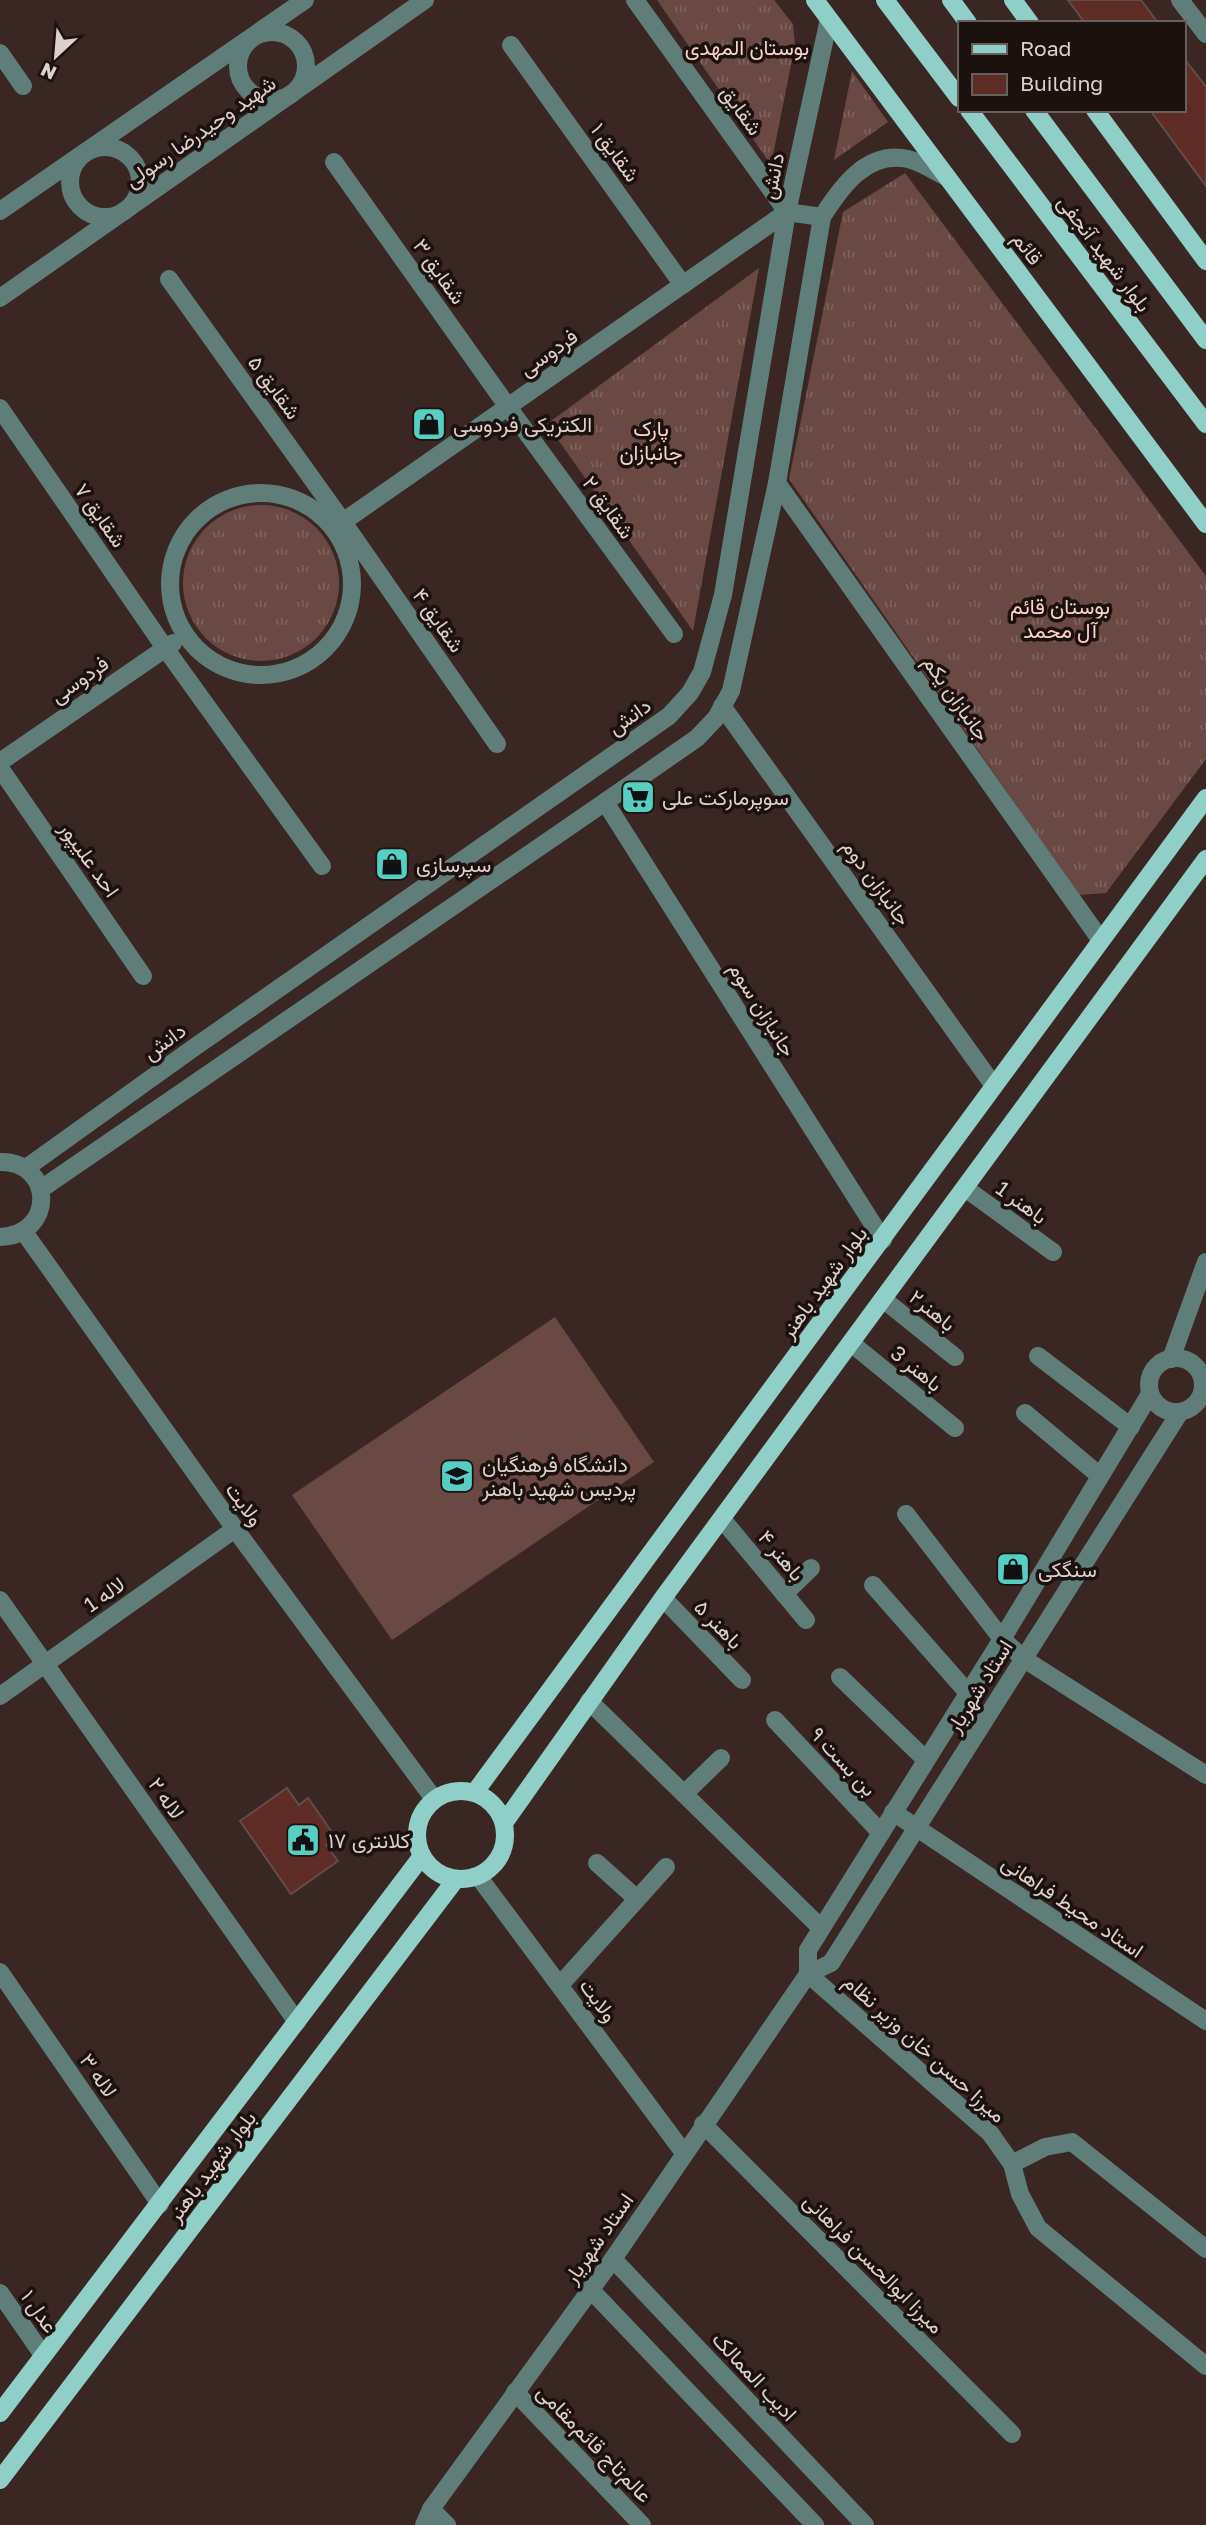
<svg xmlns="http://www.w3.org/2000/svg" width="1206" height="2525" font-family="'Golos Text',Vazirmatn,sans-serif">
<defs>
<pattern id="grass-tufts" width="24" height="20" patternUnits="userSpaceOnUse" patternTransform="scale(1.75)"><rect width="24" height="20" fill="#6a4944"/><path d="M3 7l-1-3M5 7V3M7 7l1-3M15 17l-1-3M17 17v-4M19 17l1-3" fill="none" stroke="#7f625e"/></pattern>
</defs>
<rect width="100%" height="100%" fill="#3a2623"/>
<g fill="url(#grass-tufts)">
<path d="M657,0h117l19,24 2,21 -24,120z"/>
<path d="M852,71l36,51 -54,38z"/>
<path d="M905,173l301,403v183l-100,134 -27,2 -290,-416 54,-267z"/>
<path d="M759,268l-66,363 -146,-207z"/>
<circle cx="261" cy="583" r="78"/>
</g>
<path fill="#6a4944" d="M555,1317l99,145 -262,178 -100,-145z"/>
<g fill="#5f2b25" stroke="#624c49" stroke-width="2">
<path d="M1068,0h73l17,23h-73z"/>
<path d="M1183,57l23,30v99l-56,-76h33z"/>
<path d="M287,1788l12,17 9,-7 28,40 -10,7 12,16 -47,33 -51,-73z"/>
</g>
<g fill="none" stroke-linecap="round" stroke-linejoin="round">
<g stroke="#5f7d79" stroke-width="18">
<path d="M635,0l152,212"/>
<path d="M1180,0l26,34"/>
<circle cx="272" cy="66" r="34"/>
<path d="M511,45l172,240"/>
<path d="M0,53l23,33"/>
<circle cx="105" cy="182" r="35"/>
<path d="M334,162l174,245 166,227"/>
<path d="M0,211l305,-211"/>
<path d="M787,212l35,5"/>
<path d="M169,279l174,243 154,222"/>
<path d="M0,298l425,-298"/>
<path d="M0,408l165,240 157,218"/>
<path d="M777,483l323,456"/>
<circle cx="261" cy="584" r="91"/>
<path d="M334,528l453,-316"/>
<path d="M722,706l272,380"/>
<path d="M0,762l173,-119"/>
<path d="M0,768l143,208"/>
<path d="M605,802l278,438"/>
<path d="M0,1162c54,-1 56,73 0,75"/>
<path d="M26,1168l166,-119 477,-333 21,-23 12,-21 21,-77 64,-383 42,-193"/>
<path d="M965,1188l88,64"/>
<path d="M41,1189l564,-387 92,-64 19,-20 15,-27 46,-208 45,-266c19,-30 45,-67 86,-58 13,3 28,13 40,19"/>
<path d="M24,1232l211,297 199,270"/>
<path d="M883,1299l72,58"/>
<path d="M851,1343l104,85"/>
<path d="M1038,1356l93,71"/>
<circle cx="1176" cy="1385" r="27"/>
<path d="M1171,1359l35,-97"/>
<path d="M1025,1413l75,63"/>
<path d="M906,1514l96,125 22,20 182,116"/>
<path d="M722,1519l84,101"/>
<path d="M873,1585l95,108"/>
<path d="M784,1594l27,-26"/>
<path d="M663,1598l79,82"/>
<path d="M0,1600l297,422"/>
<path d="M840,1677l86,83"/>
<path d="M0,1696l235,-167"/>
<path d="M589,1701l232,227"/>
<path d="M775,1720l106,113"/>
<path d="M684,1794l37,-36"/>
<path d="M893,1812l313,209"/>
<path d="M597,1863l40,36"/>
<path d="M478,1876l206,277"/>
<path d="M0,1972l160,232"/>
<path d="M808,1974v-24l194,-311 148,-245"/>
<path d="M808,1974l182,159 22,31 8,30 18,34 168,138"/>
<path d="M560,1985l106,-118"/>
<path d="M703,2124l309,310"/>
<path d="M1012,2164l33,-17 27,-5 134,107"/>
<path d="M613,2259l252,266"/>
<path d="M590,2289l225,236"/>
<path d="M0,2293l43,62"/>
<path d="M515,2392l127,133"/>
<path d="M431,2509l16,16"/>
<path d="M424,2525l7,-16 182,-250 195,-285 23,-11 349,-551"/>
</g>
<g stroke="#90cfc7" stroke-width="18">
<path d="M815,0l391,524"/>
<path d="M885,0l74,98"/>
<path d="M951,0l17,23"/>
<path d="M1013,0l17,23"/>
<path d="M969,110l237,314"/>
<path d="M1034,110l172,230"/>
<path d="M1095,110l111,151"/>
<circle cx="461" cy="1835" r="44"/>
<path d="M475,1792l731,-994"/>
<path d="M504,1823l159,-225 543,-739"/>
<path d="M0,2413l422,-557"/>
<path d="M0,2480l456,-601"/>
</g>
</g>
<defs>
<g id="shop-square" transform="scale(1.75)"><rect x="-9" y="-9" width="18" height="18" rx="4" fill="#57cec2" stroke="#1b1210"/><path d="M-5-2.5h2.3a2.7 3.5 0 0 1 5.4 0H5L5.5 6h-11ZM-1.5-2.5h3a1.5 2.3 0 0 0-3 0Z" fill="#111"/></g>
<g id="supermarket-square" transform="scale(1.75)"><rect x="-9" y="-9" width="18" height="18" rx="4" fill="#57cec2" stroke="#1b1210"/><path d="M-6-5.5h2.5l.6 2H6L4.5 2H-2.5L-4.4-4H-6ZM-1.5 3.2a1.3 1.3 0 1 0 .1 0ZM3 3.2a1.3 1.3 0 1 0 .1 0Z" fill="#111"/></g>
<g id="university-square" transform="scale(1.75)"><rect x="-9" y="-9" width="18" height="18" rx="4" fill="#57cec2" stroke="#1b1210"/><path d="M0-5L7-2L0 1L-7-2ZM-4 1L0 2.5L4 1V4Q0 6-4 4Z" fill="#111"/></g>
<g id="civic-square" transform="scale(1.75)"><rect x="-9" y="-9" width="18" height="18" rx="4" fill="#57cec2" stroke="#1b1210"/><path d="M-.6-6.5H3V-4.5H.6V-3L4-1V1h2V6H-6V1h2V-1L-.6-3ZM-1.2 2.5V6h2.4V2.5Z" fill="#111"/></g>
</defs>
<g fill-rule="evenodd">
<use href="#shop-square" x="429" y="424"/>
<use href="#supermarket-square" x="638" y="797"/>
<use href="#shop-square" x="392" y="864"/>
<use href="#university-square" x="457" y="1476"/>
<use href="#shop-square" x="1013" y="1569"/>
<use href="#civic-square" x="303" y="1840"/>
</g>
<g text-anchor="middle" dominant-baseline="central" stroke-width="7" stroke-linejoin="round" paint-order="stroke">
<g font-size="21" fill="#f8d3cd" stroke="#1b1210">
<text x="747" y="47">بوستان المهدی</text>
<text x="651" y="428">پارک<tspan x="651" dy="24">جانبازان</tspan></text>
<text x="1060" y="606">بوستان قائم<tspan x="1060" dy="24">آل محمد</tspan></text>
</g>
<g font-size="21" fill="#dccfcc" stroke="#1b1210">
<text transform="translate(742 110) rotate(54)">شقایق</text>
<text transform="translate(200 131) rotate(-35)">شهید وحیدرضا رسولی</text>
<text transform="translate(616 152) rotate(54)">شقایق ۱</text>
<text transform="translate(772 176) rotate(-78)">دانش</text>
<text transform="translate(1028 248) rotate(53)">قائم</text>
<text transform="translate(1105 253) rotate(53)">بلوار شهید آنجفی</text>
<text transform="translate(440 271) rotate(55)">شقایق ۳</text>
<text transform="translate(548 352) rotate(-35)">فردوسی</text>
<text transform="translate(275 387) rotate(54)">شقایق ۵</text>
<text transform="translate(609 507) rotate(54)">شقایق ۲</text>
<text transform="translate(101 515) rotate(55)">شقایق ۷</text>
<text transform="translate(439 620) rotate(55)">شقایق ۴</text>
<text transform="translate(79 679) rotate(-35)">فردوسی</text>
<text transform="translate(957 698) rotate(55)">جانبازان یکم</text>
<text transform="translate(629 716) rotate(-35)">دانش</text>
<text transform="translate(90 859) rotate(55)">احد علیپور</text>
<text transform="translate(877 882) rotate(54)">جانبازان دوم</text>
<text transform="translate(763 1009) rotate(58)">جانبازان سوم</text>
<text transform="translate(164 1041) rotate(-36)">دانش</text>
<text transform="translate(1022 1202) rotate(36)">باهنر 1</text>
<text transform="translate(823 1282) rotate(-54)">بلوار شهید باهنر</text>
<text transform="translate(933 1310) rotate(39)">باهنر۲</text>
<text transform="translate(917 1368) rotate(39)">باهنر 3</text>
<text transform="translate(245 1504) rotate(54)">ولایت</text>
<text transform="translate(782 1555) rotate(50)">باهنر ۴</text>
<text transform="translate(104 1594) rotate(-35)">لاله 1</text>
<text transform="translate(719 1624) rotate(46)">باهنر ۵</text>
<text transform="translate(979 1686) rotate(-58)">استاد شهریار</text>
<text transform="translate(844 1761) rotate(47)">بن بست ۹</text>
<text transform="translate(167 1798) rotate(55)">لاله ۲</text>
<text transform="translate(1073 1906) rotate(34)">استاد محیط فراهانی</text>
<text transform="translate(599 2000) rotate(54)">ولایت</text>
<text transform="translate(925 2048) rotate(42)">میرزا حسن خان وزیر نظام</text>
<text transform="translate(99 2075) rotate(55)">لاله ۳</text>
<text transform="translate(211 2166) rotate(-53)">بلوار شهید باهنر</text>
<text transform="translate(598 2238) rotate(-55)">استاد شهریار</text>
<text transform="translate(874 2263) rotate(45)">میرزا ابوالحسن فراهانی</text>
<text transform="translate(40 2311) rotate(55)">عدل ۱</text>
<text transform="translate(755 2376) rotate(47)">ادیب الممالک</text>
<text transform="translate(595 2443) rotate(46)">عالم‌تاج قائم‌مقامی</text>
</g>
<g font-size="21" fill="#dccfcc" stroke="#1b1210" text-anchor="start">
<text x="453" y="424">الکتریکی فردوسی</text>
<text x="662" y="797">سوپرمارکت علی</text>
<text x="416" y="864">سپرسازی</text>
<text x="482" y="1464">دانشگاه فرهنگیان<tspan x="482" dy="24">پردیس شهید باهنر</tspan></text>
<text x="1038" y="1569">سنگکی</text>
<text x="328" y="1840">کلانتری ۱۷</text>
</g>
</g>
<rect x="958" y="21" width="228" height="91" fill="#1b1210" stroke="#685e5b" stroke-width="2"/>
<rect x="972" y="44" width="35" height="10" fill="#90cfc7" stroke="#685e5b" stroke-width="2"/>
<text x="1020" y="56" font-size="21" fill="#dccfcc">Road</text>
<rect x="972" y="74" width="35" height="21" fill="#5f2b25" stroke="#685e5b" stroke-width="2"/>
<text x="1020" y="91" font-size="21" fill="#dccfcc">Building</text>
<g transform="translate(56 56) rotate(206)" stroke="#1b1210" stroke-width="5" paint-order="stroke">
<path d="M0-5L12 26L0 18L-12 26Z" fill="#dccfcc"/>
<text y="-10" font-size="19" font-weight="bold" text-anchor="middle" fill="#dccfcc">N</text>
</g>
</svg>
